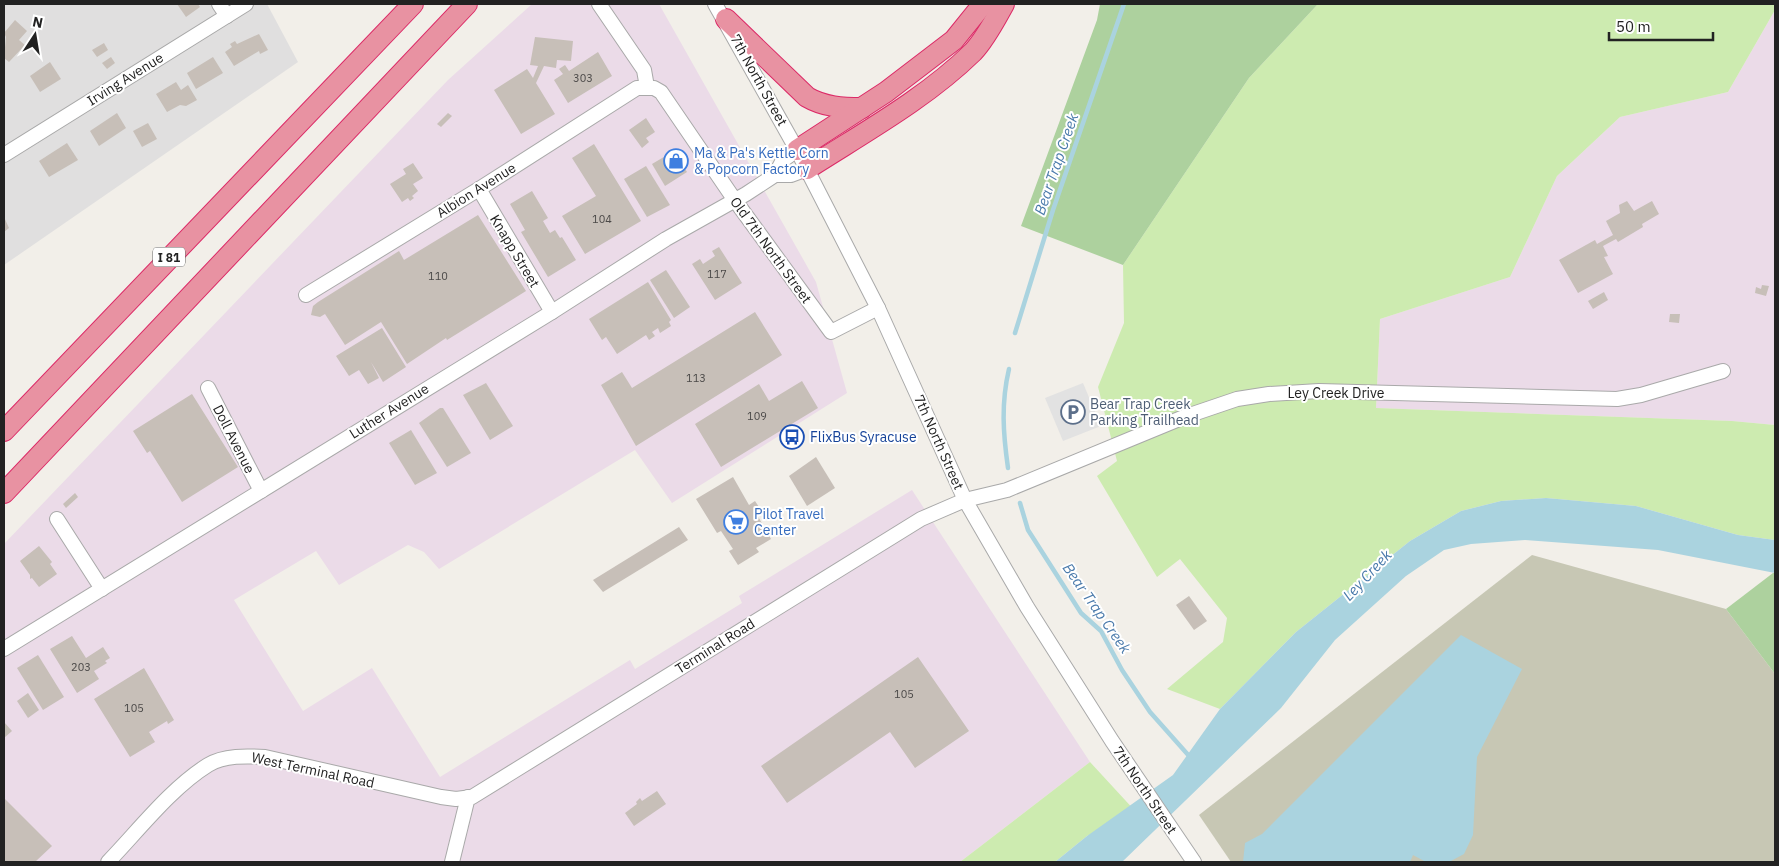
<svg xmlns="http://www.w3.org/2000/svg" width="1779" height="866" font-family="'IBM Plex Sans',sans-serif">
<rect width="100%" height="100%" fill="#f2efe9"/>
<path fill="#e0dfdf" d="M4,4h263l31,58 -294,203z"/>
<g fill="#ebdbe8">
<path d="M532,4h127l157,278 31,111 -175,110 -37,-53 -196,119 -15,-17 -16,-7 -69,40 -23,-34 -82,49 69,111 69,-43 68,109 190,-117 5,9 107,-66 -3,-7 173,-106 178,272 -130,100h-956v-318l444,-464z"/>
<path d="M1775,10v415l-43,-4 -356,-13 4,-89 130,-42 47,-101 63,-59 108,-25z"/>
</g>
<path fill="#c7c7b4" d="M1532,555l194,54 49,65v188h-544l-32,-47z"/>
<g fill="#cdebb0">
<path d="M1318,4h457v6l-47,82 -108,25 -63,59 -47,101 -130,42 -4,89 356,13 43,4v115l-37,-5 -102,-29 -90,-8 -45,3 -40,10 -51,30 -114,91 -76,77 -53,-20 56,-47 4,-24 -47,-59 -23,18 -60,-101 20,-15 -19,-74 26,-64 -1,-58 126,-187z"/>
<path d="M1090,762l47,51 -50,23 -32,26h-95z"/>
</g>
<g fill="#add19e">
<path d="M1100,4h218l-69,74 -126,187 -102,-39 76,-206z"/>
<path d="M1773,573h2v101l-49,-65z"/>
</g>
<path fill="#e2e2e2" d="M1083,383l18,43 -38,15 -18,-43z"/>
<g fill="#aad3df">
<path d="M1546,498l90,8 102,29 37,5v33l-117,-23 -133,-10 -54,4 -27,6 -38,26 -71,64 -54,68 -159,154h-67l32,-26 86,-61 47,-66 76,-77 114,-91 51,-30 40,-10z"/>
<path d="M1461,635l61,34 -45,88 -4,78 -9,19 -15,8h-23l-13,-7 -3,7h-167l2,-19 17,-9z"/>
</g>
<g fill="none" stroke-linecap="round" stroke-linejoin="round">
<g stroke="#aad3df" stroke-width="4.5">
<path d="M1015,333l38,-123 71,-206"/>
<path d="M1008,468c-5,-35 -7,-65 1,-99"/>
<path d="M1020,503l8,27 53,83 20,18 21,39 28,42 40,45"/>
</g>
</g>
<g fill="#c7bfb8">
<path d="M177,4h21l2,3 -14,10z"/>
<path d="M15,20l12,11 -8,9 6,5 -16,17 -5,-4 2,-21 -2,-4z"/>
<path d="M259,34l9,16 -8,4 -1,-3 -25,15 -9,-14 7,-5 -2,-3 5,-3 2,3z"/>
<path d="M535,37l38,4 -2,20 -14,-1 -1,8 -12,-2 -8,17 19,31 -34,20 -27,-44 33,-21 6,9 5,-12 -8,-1z"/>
<path d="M104,43l4,7 -11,7 -5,-7z"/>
<path d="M598,52l14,24 -44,27 -14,-23 9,-6 -4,-5 6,-4 4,6z"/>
<path d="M111,57l4,6 -8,6 -5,-6z"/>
<path d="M213,57l10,16 -27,16 -9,-16z"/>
<path d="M50,62l11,17 -21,13 -10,-16z"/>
<path d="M176,82l5,8 7,-5 9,15 -11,6 -6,-1 -13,7 -11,-18z"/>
<path d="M117,113l9,15 -27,18 -9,-15z"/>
<path d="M448,113l4,3 -11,11 -4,-3z"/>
<path d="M646,118l9,14 -9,6 3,4 -7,6 -13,-18z"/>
<path d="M148,123l9,16 -15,8 -9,-16z"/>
<path d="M67,143l11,17 -29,17 -10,-16z"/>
<path d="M594,144l47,77 -56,33 -23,-38 34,-20 -24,-38z"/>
<path d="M674,151l13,21 -22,14 -13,-22z"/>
<path d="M413,163l10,15 -10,6 5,7 -6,5 2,2 -4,3 -2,-3 -6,4 -12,-18 16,-10 -3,-5z"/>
<path d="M646,166l24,39 -23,12 -23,-38z"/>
<path d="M532,191l16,27 -5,3 7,12 5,-3 5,8 2,-1 14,23 -28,17 -27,-45 4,-2 -15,-26z"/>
<path d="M1627,201l7,10 18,-10 7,13 -17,10 1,3 -25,15 -2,-3 -13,7 5,10 -4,1 9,17 -35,19 -19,-33 36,-20 2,4 16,-9 -7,-14 14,-8 -1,-8z"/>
<path d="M478,215l48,76 -79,49 -1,-2 -39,26 -26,-42 -36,23 -20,-31 -5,3 -9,-2 2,-9 5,-4 81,-51 5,9z"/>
<path d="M4,217l5,11 -5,4z"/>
<path d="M719,247l23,36 -27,17 -23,-36 8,-5 3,5 12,-8 -3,-5z"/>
<path d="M666,270l24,37 -16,11 -24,-38z"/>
<path d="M648,282l23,38 -2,2 2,4 -11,7 -2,-5 -6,4 3,4 -6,4 -3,-5 -29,19 -11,-17 -4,3 -13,-21z"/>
<path d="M1762,285l7,1 -3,10 -11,-3 1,-6 5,2z"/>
<path d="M1604,292l4,8 -15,9 -5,-8z"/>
<path d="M755,312l27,43 -146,91 -35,-61 21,-13 10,16z"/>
<path d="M1670,314h10l-1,9 -10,-1z"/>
<path d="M382,328l24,39 -23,15 -12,-20 8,16 -11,6 -9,-14 -10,6 -13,-20z"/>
<path d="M802,381l16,27 -97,59 -26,-43 64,-40 10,17z"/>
<path d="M486,383l27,43 -23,14 -27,-45z"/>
<path d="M192,394l46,73 -56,35 -32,-51 -3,2 -14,-22z"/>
<path d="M440,408h3l28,45 -24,14 -28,-44z"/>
<path d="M411,430l26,43 -22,12 -26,-42z"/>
<path d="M816,457l19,31 -28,18 -18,-30z"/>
<path d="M733,477l16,28 6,-4 6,9 -5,3 15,26 -15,9 3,4 -21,13 -9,-14 4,-2 -12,-18 -4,2 -21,-34z"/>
<path d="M75,493l3,4 -12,11 -3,-4z"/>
<path d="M679,527l9,13 -85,52 -10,-12z"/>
<path d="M39,546l13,16 -2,2 7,10 -18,13 -7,-9 -2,1v-4l-10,-14z"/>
<path d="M1189,596l18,25 -13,9 -18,-25z"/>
<path d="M72,636l14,22 17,-11 7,11 -5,3 2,2 -13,8 5,8 -22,14 -27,-44z"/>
<path d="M38,655l26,42 -21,13 -26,-42z"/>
<path d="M918,657l51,74 -54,37 -25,-36 -103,71 -26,-37z"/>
<path d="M144,668l30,52 -6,4 -1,-3 -18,11 6,10 -25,15 -36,-58z"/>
<path d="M28,693l11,17 -11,8 -11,-17z"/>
<path d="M4,722l8,9 -8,7z"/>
<path d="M657,791l9,13 -32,22 -9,-13 12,-9 -1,-2 4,-4 2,3z"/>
<path d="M4,798l48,48 -17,16h-31z"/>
</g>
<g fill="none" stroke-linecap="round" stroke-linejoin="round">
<g stroke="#a9a9a9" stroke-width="16">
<g id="minor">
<path d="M219,4l8,12"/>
<path d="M599,4l45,66 3,17"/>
<path d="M715,4l82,146 81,158 87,192 62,107 85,134 82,121"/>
<path d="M4,155l242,-151"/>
<path d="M775,175h16l16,-6"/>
<path d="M479,189l73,123"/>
<path d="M306,295l173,-106 158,-101h17l7,4 73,107 97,133 47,-24"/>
<path d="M208,388l53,103"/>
<path d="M57,519l45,70"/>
<path d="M4,649l548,-337 114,-73 80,-45 29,-19 8,-15 14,-10"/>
<path d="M108,862c30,-31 63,-74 100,-97 16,-10 39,-9 57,-8l176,40 15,2 16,-2 449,-278 44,-19 42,-10 177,-73 53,-18 32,-5 50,-3 298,8 24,-4 82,-24"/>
<path d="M452,862l16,-65"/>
</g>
</g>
<g stroke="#dc2a67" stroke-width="22">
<g id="highway">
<path d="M726,19l81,78c17,10 36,11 55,11"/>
<path d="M797,150l89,-58 68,-52 29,-36"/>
<path d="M807,169c56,-36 118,-70 166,-117 13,-14 22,-32 31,-48"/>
<path d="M4,431l409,-427"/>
<path d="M4,493l463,-489"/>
</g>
</g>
<use href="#minor" stroke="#fff" stroke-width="14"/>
<use href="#highway" stroke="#e892a2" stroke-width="20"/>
</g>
<defs>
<g id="shop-ring" transform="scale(1.25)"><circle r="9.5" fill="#fff" stroke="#3f7fe0" stroke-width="1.5"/><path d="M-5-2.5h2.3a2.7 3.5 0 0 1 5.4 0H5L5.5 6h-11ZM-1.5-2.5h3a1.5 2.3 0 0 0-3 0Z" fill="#3f7fe0"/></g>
<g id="parking-ring" transform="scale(1.25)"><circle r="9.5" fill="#fff" stroke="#5c6f8a" stroke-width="1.5"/><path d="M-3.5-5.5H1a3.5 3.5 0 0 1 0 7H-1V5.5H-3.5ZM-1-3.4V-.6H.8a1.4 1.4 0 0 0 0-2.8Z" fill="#5c6f8a"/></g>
<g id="bus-ring" transform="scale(1.25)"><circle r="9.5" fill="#fff" stroke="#1a4fb4" stroke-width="1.5"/><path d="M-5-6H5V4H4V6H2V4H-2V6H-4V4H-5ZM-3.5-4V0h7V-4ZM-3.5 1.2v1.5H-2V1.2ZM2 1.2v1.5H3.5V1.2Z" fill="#1a4fb4"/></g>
<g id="supermarket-ring" transform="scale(1.25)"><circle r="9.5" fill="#fff" stroke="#3f7fe0" stroke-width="1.5"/><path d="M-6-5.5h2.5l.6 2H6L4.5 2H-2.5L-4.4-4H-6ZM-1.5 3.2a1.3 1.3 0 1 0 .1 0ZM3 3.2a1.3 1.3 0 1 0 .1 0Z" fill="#3f7fe0"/></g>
</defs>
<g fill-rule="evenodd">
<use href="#shop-ring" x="676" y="161"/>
<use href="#parking-ring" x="1073" y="412"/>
<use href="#bus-ring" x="792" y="437"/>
<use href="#supermarket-ring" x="736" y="522"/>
</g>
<g text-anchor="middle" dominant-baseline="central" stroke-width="4" stroke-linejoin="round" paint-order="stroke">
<g font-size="11" fill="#4b4948">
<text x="583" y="78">303</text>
<text x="602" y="219">104</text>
<text x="717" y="274">117</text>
<text x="438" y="276">110</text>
<text x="696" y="378">113</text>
<text x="757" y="416">109</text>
<text x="81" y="667">203</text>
<text x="904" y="694">105</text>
<text x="134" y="708">105</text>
</g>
<rect fill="#fff" stroke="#646464" stroke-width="1" x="153" y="247.5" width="32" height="19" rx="4"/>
<g font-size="12" font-weight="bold" fill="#222">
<text x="169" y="257">I 81</text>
</g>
<g font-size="14" fill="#222" stroke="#fff">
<text transform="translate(125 79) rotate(-32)">Irving Avenue</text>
<text transform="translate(759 80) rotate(61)">7th North Street</text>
<text transform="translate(476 190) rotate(-32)">Albion Avenue</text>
<text transform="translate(771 250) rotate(54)">Old 7th North Street</text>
<text transform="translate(515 251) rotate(59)">Knapp Street</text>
<text x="1336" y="393">Ley Creek Drive</text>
<text transform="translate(389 411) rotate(-32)">Luther Avenue</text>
<text transform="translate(234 439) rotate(63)">Doll Avenue</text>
<text transform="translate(939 442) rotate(66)">7th North Street</text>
<text transform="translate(715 646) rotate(-32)">Terminal Road</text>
<text transform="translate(313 770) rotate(12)">West Terminal Road</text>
<text transform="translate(1145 790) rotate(56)">7th North Street</text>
</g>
<g font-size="14" fill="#366cbe" stroke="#fff" text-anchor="start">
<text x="694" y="153">Ma &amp; Pa's Kettle Corn<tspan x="694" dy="16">&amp; Popcorn Factory</tspan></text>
<text x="754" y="514">Pilot Travel<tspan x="754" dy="16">Center</tspan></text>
</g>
<g font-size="14" fill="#4e5e75" stroke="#fff" text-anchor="start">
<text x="1090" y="404">Bear Trap Creek<tspan x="1090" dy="16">Parking Trailhead</tspan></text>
</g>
<g font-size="14" fill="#164399" stroke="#fff" text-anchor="start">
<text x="810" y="437">FlixBus Syracuse</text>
</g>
<g font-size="15" font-style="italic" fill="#4a7aab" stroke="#fff">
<text transform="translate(1056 164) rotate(-71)">Bear Trap Creek</text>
<text transform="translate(1367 575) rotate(-47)">Ley Creek</text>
<text transform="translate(1097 608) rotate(55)">Bear Trap Creek</text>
</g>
</g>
<rect width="1779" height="866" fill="none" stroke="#222222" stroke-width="10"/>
<g transform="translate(35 35) rotate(12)" stroke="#ffffff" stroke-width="4" paint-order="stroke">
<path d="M0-4L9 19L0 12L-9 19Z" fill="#222222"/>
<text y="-8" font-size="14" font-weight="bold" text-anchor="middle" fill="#222222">N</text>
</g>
<path d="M1609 32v8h104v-8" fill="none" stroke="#222222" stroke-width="2.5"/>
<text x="1616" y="32" font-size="15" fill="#222222" stroke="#ffffff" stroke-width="4" paint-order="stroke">50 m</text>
</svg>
